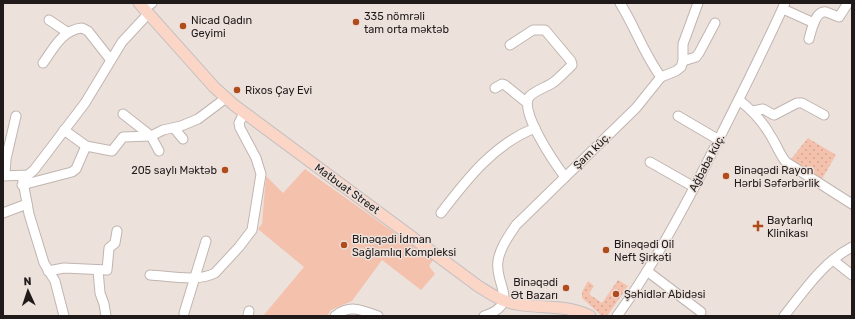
<svg xmlns="http://www.w3.org/2000/svg" width="855" height="319" font-family="Rubik,sans-serif">
<defs>
<pattern id="grass-dots" width="8" height="8" patternUnits="userSpaceOnUse"><rect width="8" height="8" fill="#f4c1ad"/><path d="M2 2h.1M6 6h.1" fill="none" stroke="#d1a594" stroke-width="1.8" stroke-linecap="round"/></pattern>
</defs>
<rect width="100%" height="100%" fill="#ede1dc"/>
<g fill="url(#grass-dots)">
<path d="M808,138l28,17 -14,24 -31,-20z"/>
<path d="M618,280l10,6 -21,30h-5l-20,-18v-6l6,-11 6,5 -5,8 13,9z"/>
</g>
<path fill="#f4c1ad" d="M305,169l128,91 -4,6 6,8 -14,16 -39,-30 -30,41 -21,9 -4,6h-64l41,-49 -46,-38 4,-5 4,-48 17,17z"/>
<g fill="none" stroke-linecap="round" stroke-linejoin="round">
<g stroke="#c0b5b0" stroke-width="11">
<g id="minor">
<path d="M144,9l8,-6"/>
<path d="M783,9l31,14"/>
<path d="M49,20l18,12"/>
<path d="M809,39c2,-7 6,-29 17,-27 4,1 9,4 13,5l9,-14"/>
<path d="M510,45l23,-15h12l26,31 1,4c-6,6 -12,12 -18,17 -7,5 -18,8 -24,14 -13,13 26,69 35,81"/>
<path d="M683,61l13,-4 3,-4 16,-30"/>
<path d="M43,63c11,-15 19,-33 39,-35l6,3 22,28"/>
<path d="M661,77l15,-6 5,-4 2,-6v-17l15,-41"/>
<path d="M495,88l7,-4 3,1 21,17"/>
<path d="M739,100c14,11 25,23 33,38 5,8 8,17 14,24l66,42"/>
<path d="M753,111l10,-2 11,6 23,-12h5l22,12"/>
<path d="M123,114l28,22 8,15"/>
<path d="M678,116l41,24"/>
<path d="M174,128l9,11"/>
<path d="M64,130l22,16 26,5 11,-14 28,-1 12,-6 18,-4 17,-7 28,-21"/>
<path d="M650,162l44,25"/>
<path d="M5,175l1,-16 10,-43"/>
<path d="M3,176l25,-1 6,-5 51,-67 37,-61 26,-28"/>
<path d="M22,176l7,38 15,49 11,18 9,35"/>
<path d="M22,185l50,-13 4,-3 10,-23"/>
<path d="M3,213l24,-9"/>
<path d="M441,213c26,-34 53,-69 94,-85"/>
<path d="M833,260l19,15"/>
<path d="M98,270l2,23 4,11 2,12"/>
<path d="M48,271l16,-3 43,2 2,-22 6,-5 2,-12"/>
<path d="M647,271l54,41"/>
<path d="M150,275c20,1 48,7 65,-2l24,-26 13,-17 9,-56 -5,-16 -16,-30 -1,-5 5,-10"/>
<path d="M184,313l22,-72"/>
<path d="M248,316l1,-5"/>
<path d="M335,316c15,-12 27,-6 43,0"/>
<path d="M484,316c37,-12 10,-32 14,-55 2,-13 10,-24 18,-36l120,-117 25,-31c-17,-23 -26,-50 -41,-74"/>
<path d="M617,316c30,-41 54,-85 78,-130 31,-61 62,-121 90,-183"/>
<path d="M784,316c20,-25 39,-54 68,-69"/>
</g>
</g>
<g stroke="#c1bfbf" stroke-width="13">
<path id="major" d="M139,3l75,84 20,18 244,181c13,8 24,16 39,18 25,5 49,0 73,12"/>
</g>
<use href="#minor" stroke="#fff" stroke-width="9"/>
<use href="#major" stroke="#fbd6c7" stroke-width="11"/>
</g>
<g fill="#b04b1c" stroke="#ede1dc" stroke-width="1.5">
<circle cx="356" cy="22" r="4"/>
<circle cx="183" cy="26" r="4"/>
<circle cx="237" cy="90" r="4"/>
<circle cx="225" cy="170" r="4"/>
<circle cx="726" cy="176" r="4"/>
<path d="M756 220h4v4h4v4h-4v4h-4v-4h-4v-4h4z"/>
<circle cx="344" cy="245" r="4"/>
<circle cx="606" cy="250" r="4"/>
<circle cx="566" cy="288" r="4"/>
<circle cx="616" cy="294" r="4"/>
</g>
<g text-anchor="middle" dominant-baseline="central" stroke-width="3" stroke-linejoin="round" paint-order="stroke">
<g font-size="11" fill="#201b1a" stroke="#ede1dc" text-anchor="start">
<text x="364" y="16">335 nömrəli<tspan x="364" dy="13">tam orta məktəb</tspan></text>
<text x="191" y="20">Nicad Qadın<tspan x="191" dy="13">Geyimi</tspan></text>
<text x="245" y="90">Rixos Çay Evi</text>
<text x="217" y="170" text-anchor="end">205 saylı Məktəb</text>
<text x="734" y="170">Binəqədi Rayon<tspan x="734" dy="13">Hərbi Səfərbərlik</tspan></text>
<text x="767" y="220">Baytarlıq<tspan x="767" dy="13">Klinikası</tspan></text>
<text x="352" y="239">Binəqədi İdman<tspan x="352" dy="13">Sağlamlıq Kompleksi</tspan></text>
<text x="614" y="244">Binəqədi Oil<tspan x="614" dy="13">Neft Şirkəti</tspan></text>
<text x="558" y="282" text-anchor="end">Binəqədi<tspan x="558" dy="13">Ət Bazarı</tspan></text>
<text x="624" y="294">Şəhidlər Abidəsi</text>
</g>
<g font-size="11" fill="#201b1a" stroke="#ede1dc">
<text transform="translate(592 151) rotate(-44)">Şam küç.</text>
<text transform="translate(707 163) rotate(-62)">Ağbaba küç.</text>
<text transform="translate(347 189) rotate(36)">Matbuat Street</text>
</g>
</g>
<rect width="855" height="319" fill="none" stroke="#201b1a" stroke-width="8"/>
<g transform="translate(28 291) rotate(357)" stroke="#ede1dc" stroke-width="3" paint-order="stroke">
<path d="M0-3L7 15L0 10L-7 15Z" fill="#201b1a"/>
<text y="-6" font-size="11" font-weight="bold" text-anchor="middle" fill="#201b1a">N</text>
</g>
</svg>
